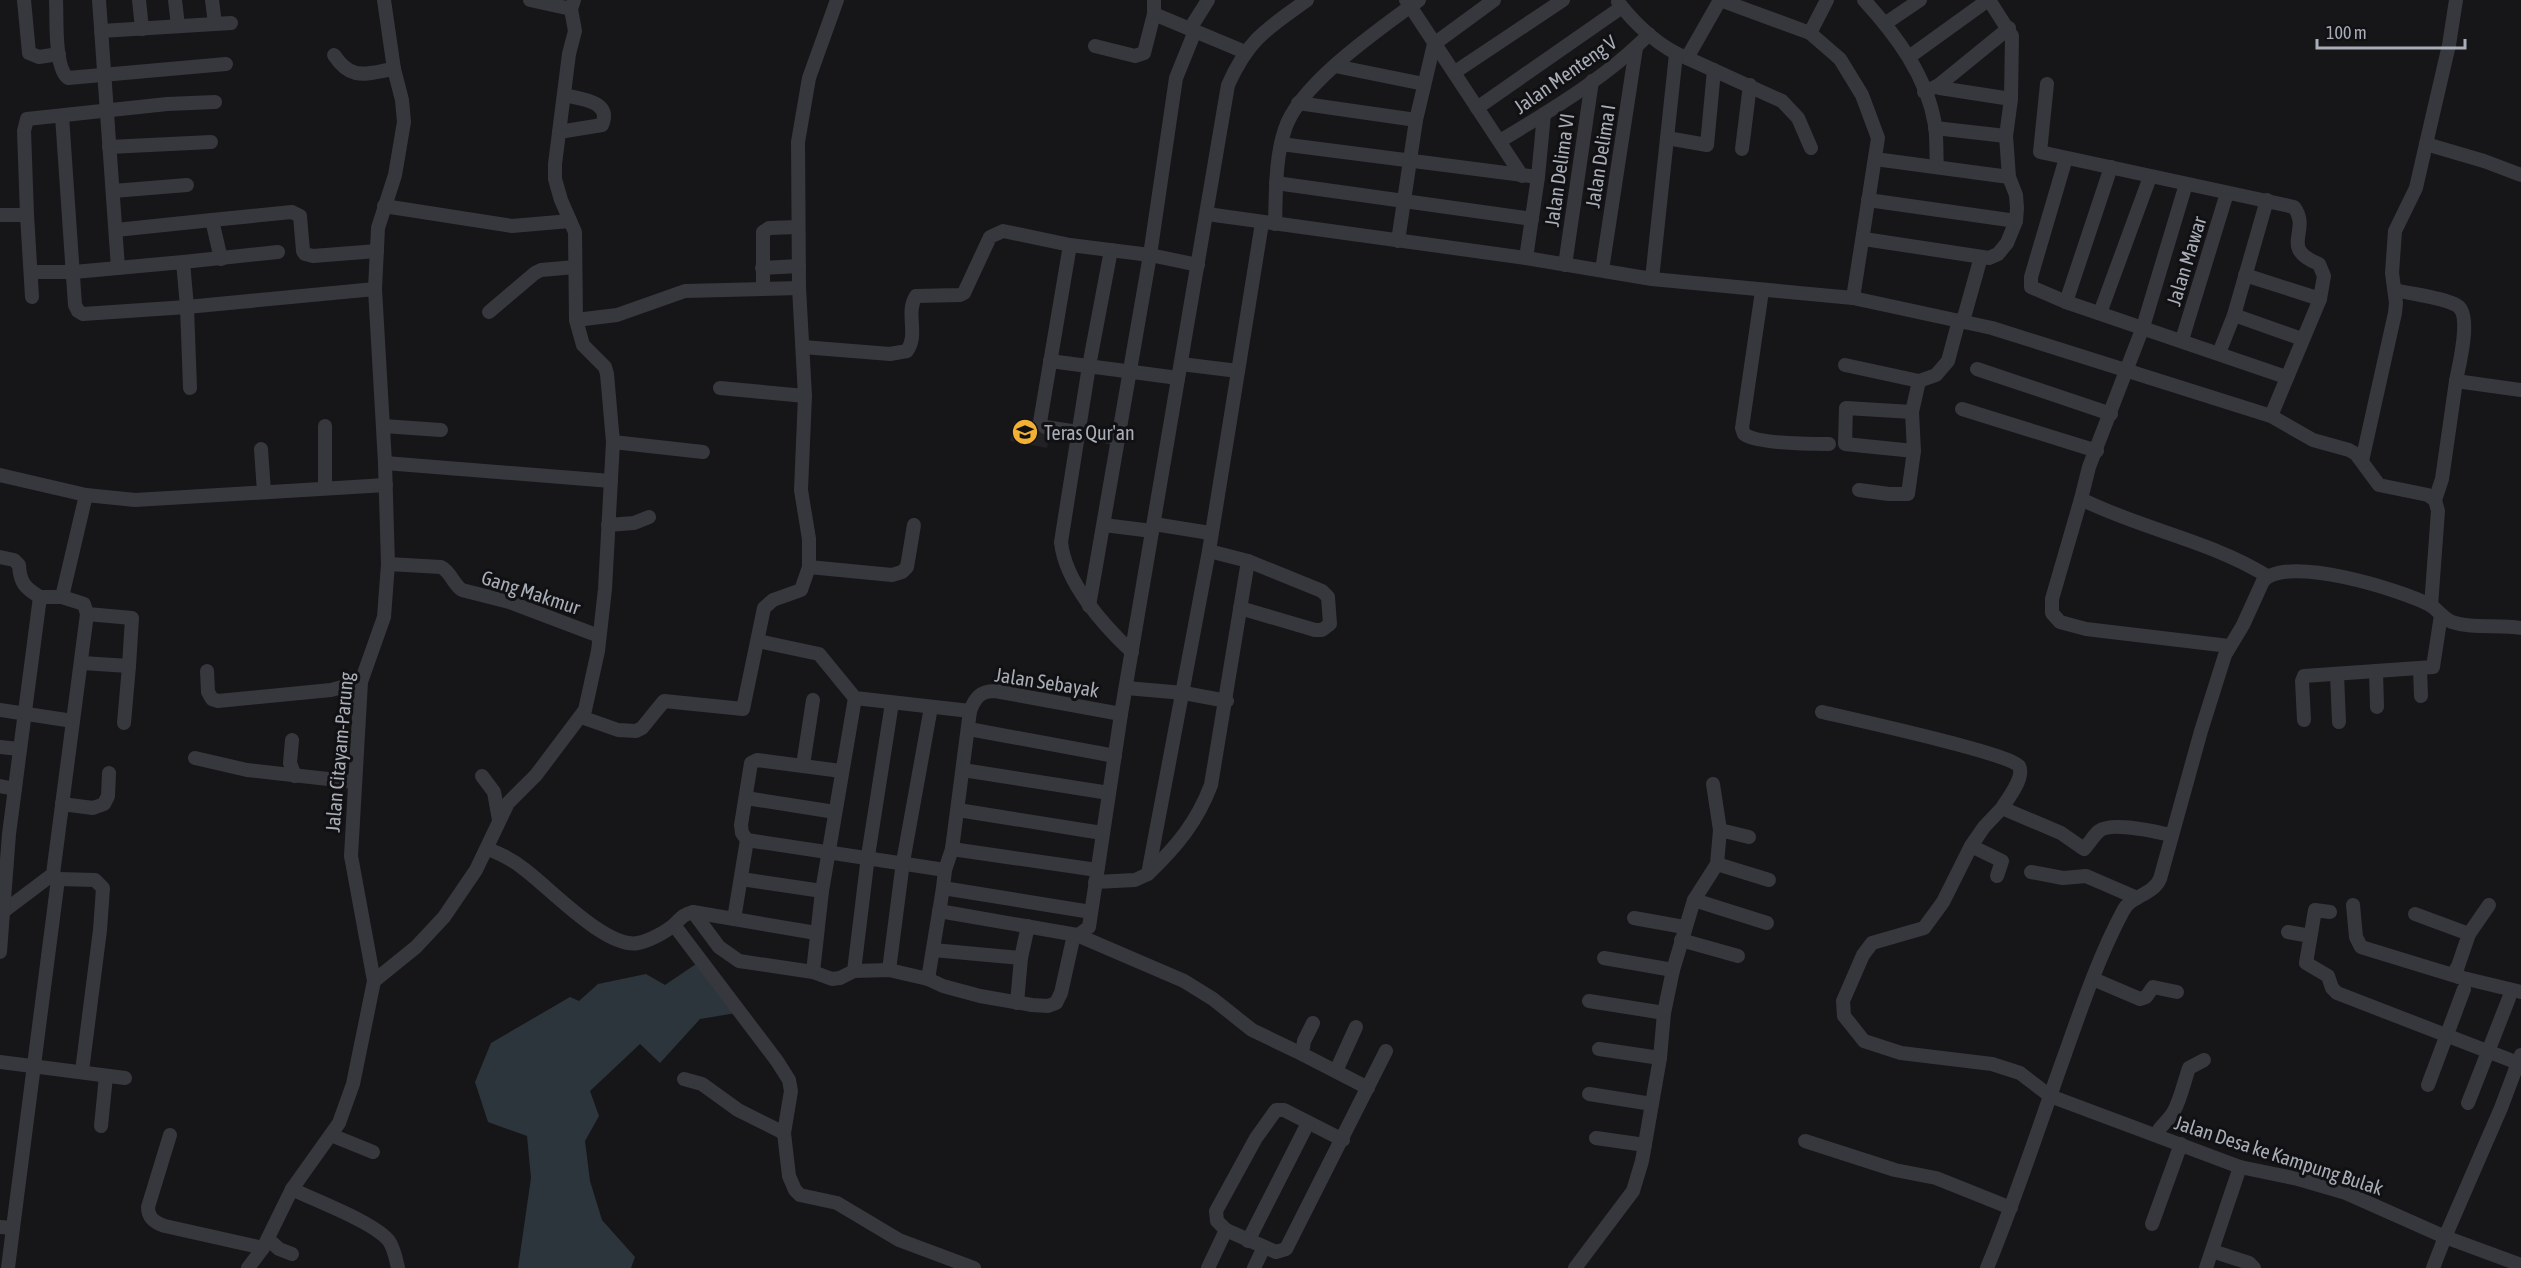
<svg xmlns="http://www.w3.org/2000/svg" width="2521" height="1268" font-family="'Asap Condensed',sans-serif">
<rect width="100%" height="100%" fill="#161618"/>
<path fill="#222225" d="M1014,422l36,7 -3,19 -37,-7z"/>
<path fill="#2c353c" d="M696,964l40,49 -36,6 -40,44 -20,-19 -50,47 9,25 -14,25 5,40 12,39 33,37 -4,11h-113l13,-90 -4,-42 -39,-14 -13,-40 16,-39 79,-46 9,4 19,-17 48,-10 19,11z"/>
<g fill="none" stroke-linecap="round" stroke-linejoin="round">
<g stroke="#37383d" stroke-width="14">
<path d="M24,0l5,53 10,4 20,-3"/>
<path d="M56,0c1,18 -2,67 12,78l158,-14"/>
<path d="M99,0l19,268"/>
<path d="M139,0l3,29"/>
<path d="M175,0l3,26"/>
<path d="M212,0l3,24"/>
<path d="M530,0l41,9"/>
<path d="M1406,0l116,176"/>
<path d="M1720,0l90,33 30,26 22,36 16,43 -25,160 139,30 279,88 42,24 36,10 7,4 23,31 49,10 7,5"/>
<path d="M1864,0c32,35 63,76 71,125 2,14 1,28 2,42"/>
<path d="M2456,0l-7,45 -23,99 58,17 37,14"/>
<path d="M1618,2c17,22 42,46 69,56l33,-58"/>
<path d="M1154,14l91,38"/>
<path d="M1886,23l34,-23"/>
<path d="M101,31l130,-8"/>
<path d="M1810,33l17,-33"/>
<path d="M1095,46l40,10 9,-3 10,-39v-14"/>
<path d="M334,55c18,27 32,18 60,14"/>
<path d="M1909,57l79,-57"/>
<path d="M1687,58l95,43 16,17 13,30"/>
<path d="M1335,66l89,18"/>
<path d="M1455,72l108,-72"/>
<path d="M2047,84l-7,68 254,55c18,24 -16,41 25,57l5,12 -4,23 -75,-24"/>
<path d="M1939,85l1,3 71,11"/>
<path d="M1924,92l15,-7 70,-57"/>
<path d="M1298,103l118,17"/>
<path d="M1477,108l145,-101"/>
<path d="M62,116l13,189 3,6 5,3 104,-7 3,81"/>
<path d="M1935,128l71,8"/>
<path d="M559,132l43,-7c10,-24 -21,-26 -38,-30"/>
<path d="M1667,138l40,7 7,-75"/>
<path d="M1500,141c48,-29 110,-66 149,-107"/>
<path d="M1281,144l257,33"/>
<path d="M109,147l102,-5"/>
<path d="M1742,149l8,-64"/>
<path d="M2066,158l-35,119v10l35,15 220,75"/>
<path d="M1875,159l134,18"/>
<path d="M1276,183l256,36"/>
<path d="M2186,184l-43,143 -54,140 -8,32c60,30 130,42 186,77"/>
<path d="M113,191l74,-6"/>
<path d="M1868,200l148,21"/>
<path d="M384,206l128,20 58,-5"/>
<path d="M1207,214l319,44 126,21 24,-225"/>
<path d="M0,215h27l-3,-84 3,-12 140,-15 48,-2"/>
<path d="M27,215l5,82"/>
<path d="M212,220l80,-8 8,4 3,35 2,3 8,2 64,-5"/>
<path d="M1275,224c1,-31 0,-66 10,-95 14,-45 96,-101 134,-129"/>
<path d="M116,230l96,-10 9,39"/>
<path d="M1864,239l125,19 9,-4 9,-11 9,-22 1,-13 -1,-13 -7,-18 -3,-41 5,-37 1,-63 -23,-36"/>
<path d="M1398,241l18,-121 18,-76 60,-44"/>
<path d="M1070,245l-30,177 5,5 74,11"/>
<path d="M1111,250l-22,116 -28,176c4,40 42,83 71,110"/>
<path d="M1526,258l12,-81 6,-63"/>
<path d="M183,262l95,-10"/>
<path d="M1565,265l27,-184"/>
<path d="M762,268l37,-2"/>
<path d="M1602,270l34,-222"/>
<path d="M31,272h43l109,-10 4,45 188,-18"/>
<path d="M1652,279l201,19"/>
<path d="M763,289v-57l6,-4 29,-1"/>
<path d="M2395,290c15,4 53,8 64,17 12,12 0,58 -3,74"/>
<path d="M1762,291l-20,137 2,6c13,10 67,10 85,10"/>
<path d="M2066,302l45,-135"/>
<path d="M489,312l46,-39 6,-3 34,-3"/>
<path d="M2100,313l50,-136"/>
<path d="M2234,315l68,24"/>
<path d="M576,320l41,-5 68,-24 114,-3"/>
<path d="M1963,321l18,-64"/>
<path d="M2182,340l45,-147"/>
<path d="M803,347l87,7 17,-3c12,-17 -2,-38 9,-55l44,-1 4,-2 26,-56 13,-6 67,14 80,10 48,10"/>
<path d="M2219,353l15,-38 33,-115"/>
<path d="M1050,361l128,17"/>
<path d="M1181,364l57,7"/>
<path d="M1845,365l74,16"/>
<path d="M1977,369l134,45"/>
<path d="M720,388l85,8"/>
<path d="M1962,409l135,42"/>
<path d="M1912,412l-66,-4 -1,36 69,7"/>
<path d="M2271,416l49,-117"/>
<path d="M325,426v62"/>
<path d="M383,426l58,4"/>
<path d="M613,442l90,10"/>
<path d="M261,449l3,43"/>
<path d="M2362,461l33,-148 1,-10 -4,-30 3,-42 21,-43 10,-44"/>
<path d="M385,463l226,18"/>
<path d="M0,475l86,20 49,5 251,-15"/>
<path d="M1859,490l30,4h19l6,-43 -2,-39 7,-31 17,-6 12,-14 11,-41"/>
<path d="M2081,499l-29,100v14l8,9 26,7 143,17"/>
<path d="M1154,524l56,9"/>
<path d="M608,525l26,-2 15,-6"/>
<path d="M1104,525l48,6"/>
<path d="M1209,551l39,10 74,30 6,6 2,27 -8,6h-7l-75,-22"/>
<path d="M0,557l14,3 5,5c1,18 6,23 21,32"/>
<path d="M388,564l53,3c10,5 12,17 21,23l47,12 90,34"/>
<path d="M809,567l83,8 10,-3 5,-5 7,-42"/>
<path d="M1089,606l61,-351 26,-177 17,-42v-12l15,-24"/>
<path d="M2431,606l7,-95 -3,-11 7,-21 14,-98 65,9"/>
<path d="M758,641l61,13 36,44 115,13"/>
<path d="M82,663l47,3 3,-48 -45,-4"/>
<path d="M2420,669l1,27"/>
<path d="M207,671l1,21 4,7 6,2 113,-11 30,-8"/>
<path d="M2376,671l1,36"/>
<path d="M2337,674l2,48"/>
<path d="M1126,688l58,5 43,8"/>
<path d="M0,710l73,11"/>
<path d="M1822,712c26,6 190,42 197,54 6,12 -11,32 -17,42l59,25 23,16c5,-5 9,-13 15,-18 13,-10 57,1 72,4"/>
<path d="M581,717l37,13 18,1 6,-3 22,-27 79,8 21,-101 9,-8 28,-10 8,-23v-28l-8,-49 4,-94 -6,-108 -1,-146 11,-64 28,-78"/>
<path d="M2304,720l-2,-39 2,-5 129,-9 8,-52"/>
<path d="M124,723l5,-57"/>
<path d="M969,729l146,27"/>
<path d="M292,740l-2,23 5,13"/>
<path d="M0,747l19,2"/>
<path d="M195,758l52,12 108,12"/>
<path d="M803,765l10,-65"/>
<path d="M963,770l146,23"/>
<path d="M482,776l12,16 5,28"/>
<path d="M0,786l15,3"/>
<path d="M746,798l89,14"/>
<path d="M62,804l31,4 11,-4 4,-8 1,-23"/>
<path d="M2002,808l-18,19 -13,19 -28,56 -19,26 -52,15 -9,12 -20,46 1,15 20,25 37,12 91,11 28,9 30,23 190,71 58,12 48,14 99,44 56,-129 20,-53"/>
<path d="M958,810l144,23"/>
<path d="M1720,830l29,7"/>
<path d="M747,840l198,30"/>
<path d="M1971,846l31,15 -5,15"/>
<path d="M488,849c13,5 25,11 36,20 26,19 82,80 114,74 11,-2 28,-11 37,-19 6,-6 9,-10 18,-12l26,35 20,14 74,11 19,7 8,-1 14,-7 35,-1 39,9 15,7 37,10 52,9 16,1 8,-3 5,-10 12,-54 16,-12 32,-213 107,-629c21,-47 39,-56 79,-85"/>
<path d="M952,849l145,21"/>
<path d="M1717,864l52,16"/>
<path d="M2031,872l32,6 23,-2 51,22"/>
<path d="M1148,874c29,-28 49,-52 63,-89l37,-224"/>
<path d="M58,879l37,1 8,8 -3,42 -18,141"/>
<path d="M741,879l81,12"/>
<path d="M1095,882l40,-2 13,-6 61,-323 53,-328"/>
<path d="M1694,900l73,23"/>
<path d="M2353,905l3,32 5,10 98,30"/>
<path d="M939,911l138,24 107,46 29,18 39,31 50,24"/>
<path d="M693,912l123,21"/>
<path d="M1091,912l-148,-24 2,-18 7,-21 18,-138c5,-13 10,-20 25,-20l126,23"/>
<path d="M2330,912l-15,-2 -9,53 22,13 4,12 5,5 181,70"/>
<path d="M0,914l53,-40 34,-260 -3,-10 -22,-7 24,-102"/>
<path d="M2415,914l54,20"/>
<path d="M1634,918l50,9"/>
<path d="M734,919l13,-79 -5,-7 -1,-8 10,-62 6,-3 84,11"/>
<path d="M674,925l103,136 12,19 2,11 -7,42 5,43 6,14 5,5 37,8 62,37 75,28"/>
<path d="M2288,932l22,4"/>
<path d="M1681,940l57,16"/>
<path d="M933,950l88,8"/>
<path d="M0,952l9,-118 31,-237h22"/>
<path d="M1604,958l69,12"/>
<path d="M2456,969l3,8 62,15"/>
<path d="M2457,969l12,-35 20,-29"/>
<path d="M889,970l14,-108 28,-155"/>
<path d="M854,971l14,-115 24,-153"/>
<path d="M813,972l9,-81 33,-193"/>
<path d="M928,979l15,-91"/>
<path d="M2093,979l47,20 6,-2 7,-10 24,5"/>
<path d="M374,981l42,-34 28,-30 32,-47 32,-67 28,-28 49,-65 13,-59 7,-62 8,-147 -6,-68 -2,-7 -22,-22 -7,-25 -1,-88 -14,-32 -6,-21v-15l14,-110 6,-23 -4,-22 3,-9"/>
<path d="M1589,1001l75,12"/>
<path d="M1017,1003l4,-45 7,-32"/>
<path d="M1313,1023l-9,18 -2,13 66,34"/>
<path d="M1599,1049l61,9"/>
<path d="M0,1062l125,16"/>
<path d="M1336,1071l20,-44"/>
<path d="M684,1079l18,5 36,26 46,23"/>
<path d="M2428,1085l36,-96"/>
<path d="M1589,1094l63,10"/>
<path d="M2468,1103l41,-105"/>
<path d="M101,1126l5,-50"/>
<path d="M170,1135l-22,72c0,11 7,16 17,19l98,22"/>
<path d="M331,1135l42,17"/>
<path d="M2156,1135c4,-10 13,-14 18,-24 7,-13 10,-29 15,-43l15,-8"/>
<path d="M1596,1138l49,7"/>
<path d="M1805,1141l90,29 41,8 75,30"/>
<path d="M292,1189c24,12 82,33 97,52 5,7 7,18 9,27"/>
<path d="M2152,1224l29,-80"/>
<path d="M0,1227l13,1 45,-349 -5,-5"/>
<path d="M1226,1230l-9,-9 -1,-10 40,-73 20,-28h8l59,30"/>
<path d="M268,1239l11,10 13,5"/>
<path d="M1248,1241l60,-118"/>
<path d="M2212,1251l37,12 5,5"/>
<path d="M8,1268l5,-40"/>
<path d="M248,1268l15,-20 29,-59 47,-66 14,-39 21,-103 -23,-125 10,-174 23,-65 4,-53 -3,-101 -10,-174 3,-61 17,-53 9,-53 -2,-22 -8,-31 -10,-69"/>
<path d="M1208,1268l18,-38 50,22 10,-3 100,-198"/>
<path d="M1254,1268l10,-21"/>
<path d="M1575,1268l58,-77 9,-30 18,-103 4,-45 9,-43 21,-70 23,-36 3,-34 -7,-46"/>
<path d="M1987,1268c29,-70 52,-142 78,-214 17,-48 34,-98 58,-143 8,-16 29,-15 37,-32l41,-148 24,-76 18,-30 20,-44c24,-27 138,9 167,24 8,5 13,13 22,17 19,7 49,2 69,6"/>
<path d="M2206,1268l34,-101"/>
<path d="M2433,1268l12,-31 76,28"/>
</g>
</g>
<defs>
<g id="school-disc" transform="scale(1.35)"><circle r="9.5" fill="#f2b134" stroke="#111113"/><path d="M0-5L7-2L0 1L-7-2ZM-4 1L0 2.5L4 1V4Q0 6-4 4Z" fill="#111"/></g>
</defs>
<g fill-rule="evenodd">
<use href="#school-disc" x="1025" y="432"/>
</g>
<g text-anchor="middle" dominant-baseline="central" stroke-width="6" stroke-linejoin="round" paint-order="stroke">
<g font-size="20" fill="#a8adb8" stroke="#111113">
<text transform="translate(1565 74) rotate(-35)">Jalan Menteng V</text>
<text transform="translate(1600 156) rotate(-81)">Jalan Delima I</text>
<text transform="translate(1559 170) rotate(-82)">Jalan Delima VI</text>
<text transform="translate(2186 261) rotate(-73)">Jalan Mawar</text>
<text transform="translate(531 592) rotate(18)">Gang Makmur</text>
<text transform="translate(1047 682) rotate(9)">Jalan Sebayak</text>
<text transform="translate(339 752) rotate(-85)">Jalan Citayam-Parung</text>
<text transform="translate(2279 1155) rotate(18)">Jalan Desa ke Kampung Bulak</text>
</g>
<g font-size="20" fill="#a8adb8" stroke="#111113" text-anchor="start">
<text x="1044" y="432">Teras Qur'an</text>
</g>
</g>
<path d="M2317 39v9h148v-9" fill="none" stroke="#a8adb8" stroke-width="3"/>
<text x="2326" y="39" font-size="18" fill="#a8adb8" stroke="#111113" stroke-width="4.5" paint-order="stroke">100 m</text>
</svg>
